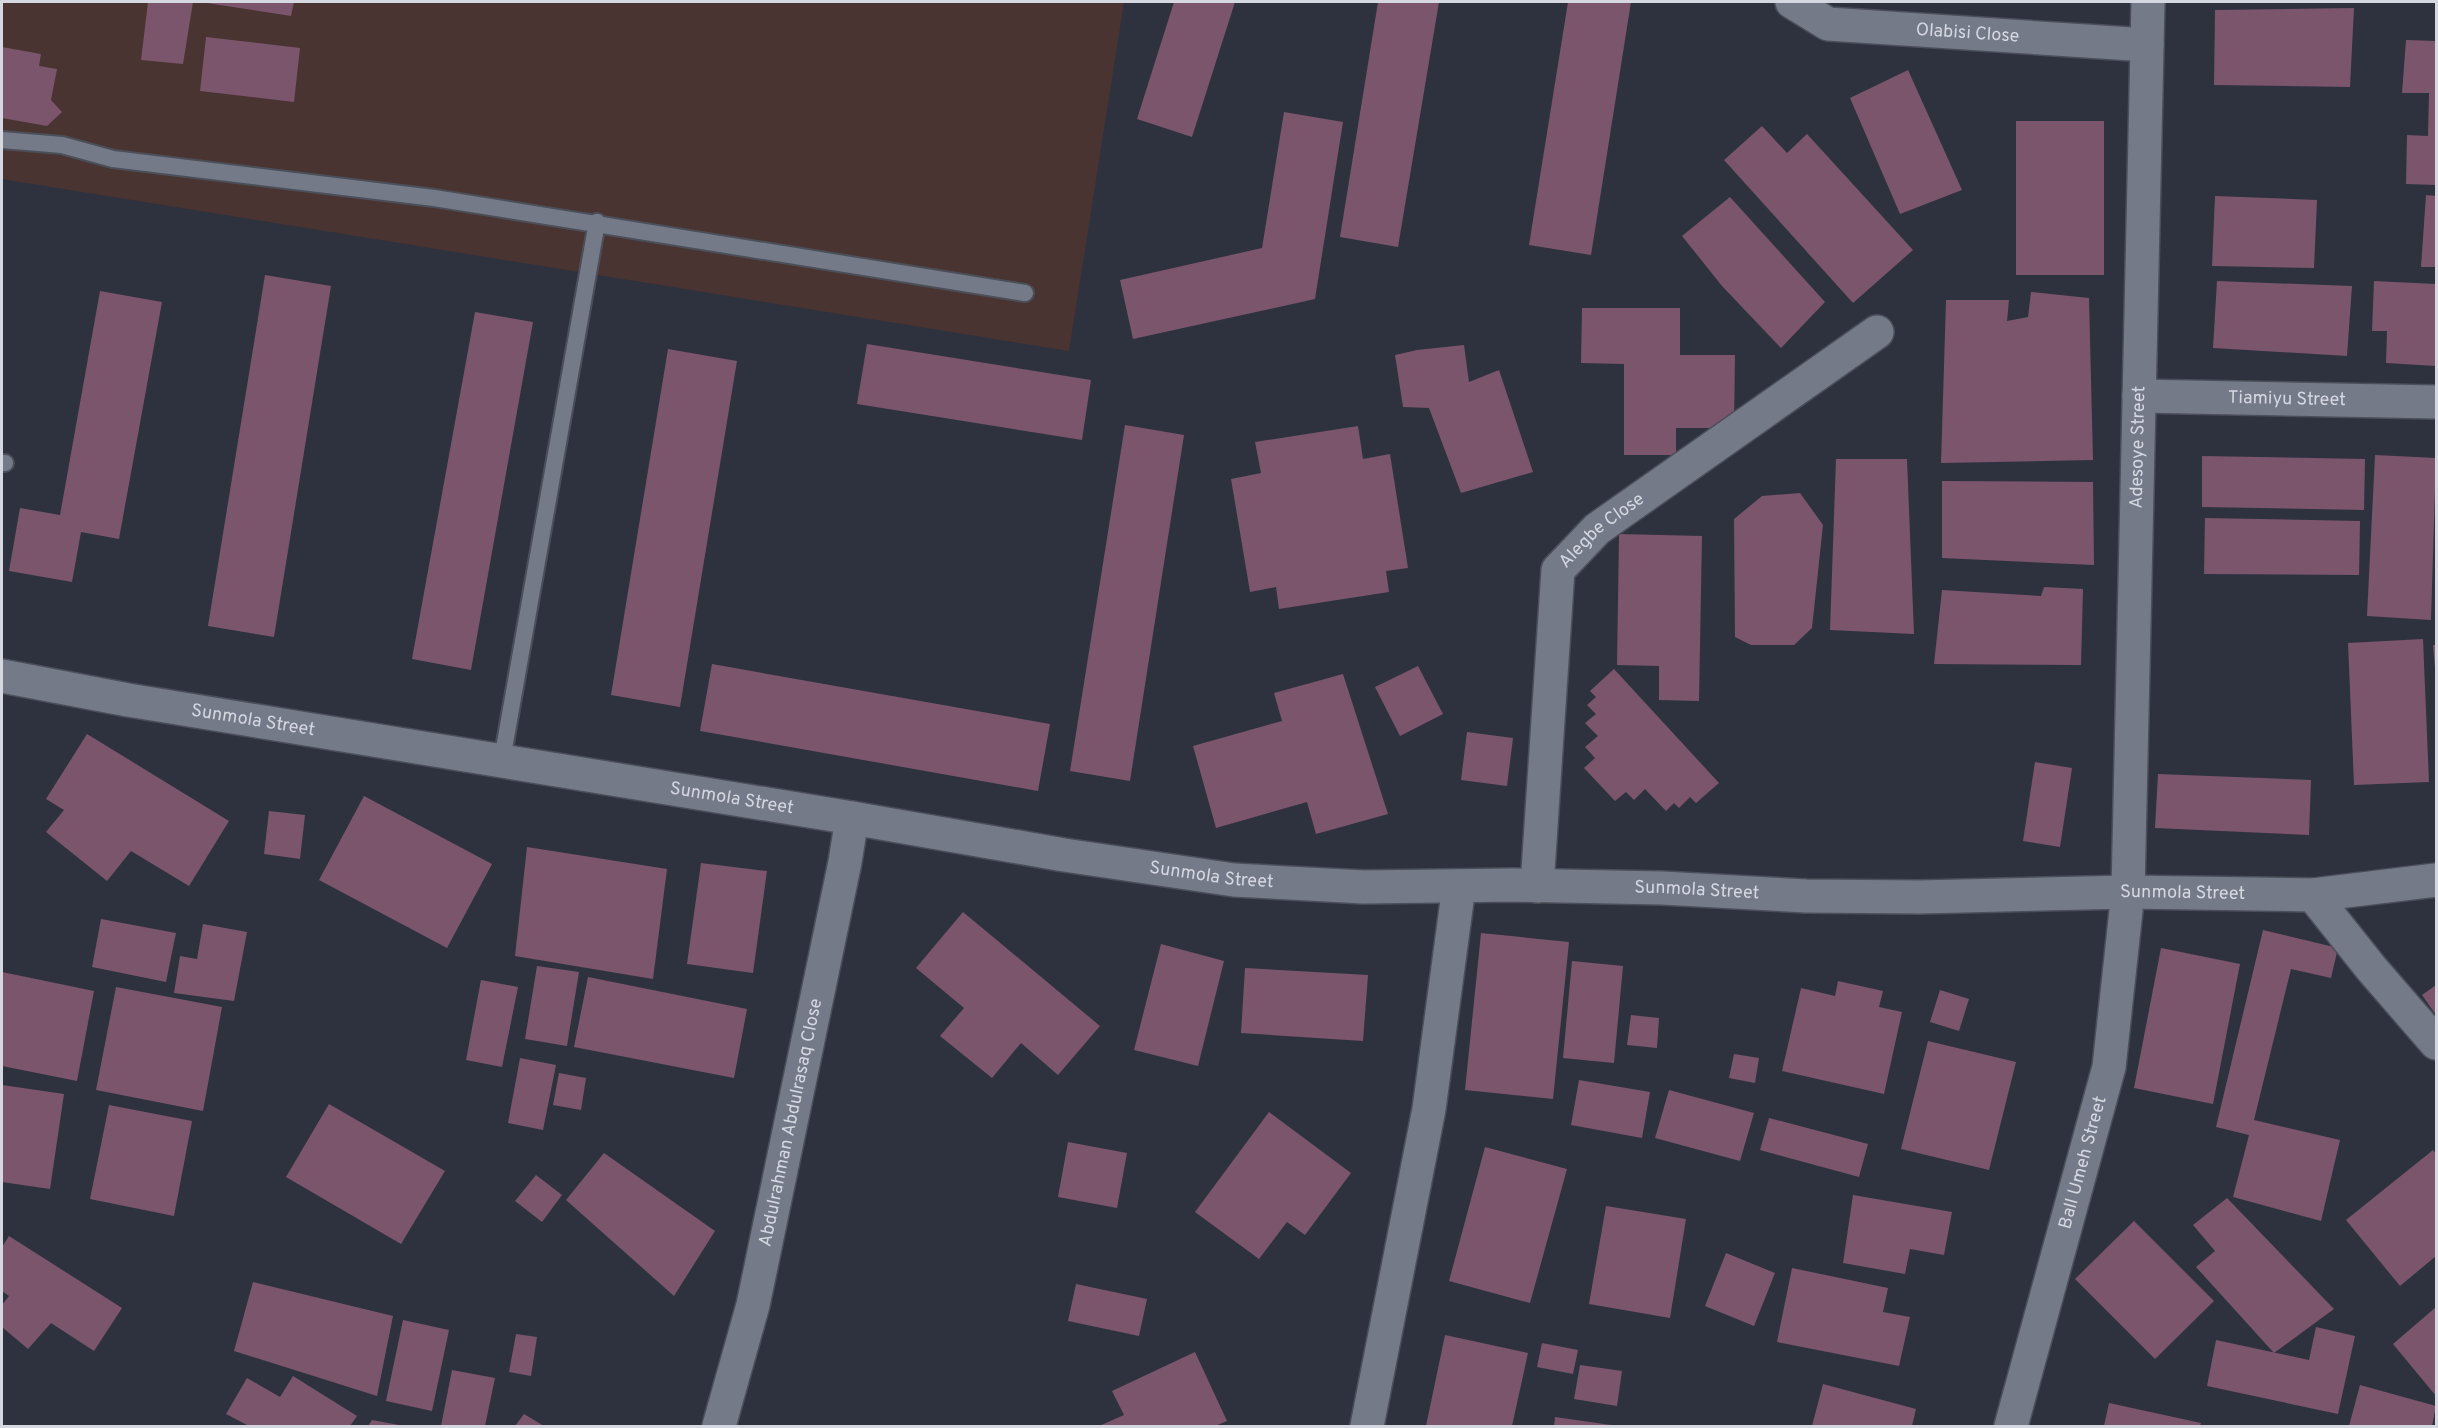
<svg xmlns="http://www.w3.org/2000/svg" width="2438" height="1428" font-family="Overpass,sans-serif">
<rect width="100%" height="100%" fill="#2e323f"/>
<path fill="#493431" d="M2,2h1122l-55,349 -1067,-172z"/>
<g fill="#7a556c">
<path d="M148,2h45l-10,62 -42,-4z"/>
<path d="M200,2h94l-3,14z"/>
<path d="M1174,2h61l-43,135 -55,-18z"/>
<path d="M1378,2h61l-41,245 -58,-10z"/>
<path d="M1568,2h63l-40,253 -62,-10z"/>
<path d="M2354,8l-4,79 -136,-2 1,-75z"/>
<path d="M206,37l94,11 -6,54 -94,-11z"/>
<path d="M2406,40l30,1v144l-30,-1 1,-49 21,1 1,-43h-27z"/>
<path d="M2,47l39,7 -2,12 18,3 -6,31 11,12 -15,14 -45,-8z"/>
<path d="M1908,70l54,120 -62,24 -50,-116z"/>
<path d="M1284,112l59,10 -28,177 -182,40 -13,-59 142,-32z"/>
<rect x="2016" y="121" width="88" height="154"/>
<path d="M1762,126l25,27 20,-19 106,116 -60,53 -129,-143z"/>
<path d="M2426,195l10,1v71h-15z"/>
<path d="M2215,196l102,4 -3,68 -102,-2z"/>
<path d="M1730,197l95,105 -44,46 -59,-62 -40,-50z"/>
<path d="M265,275l66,11 -57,351 -66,-11z"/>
<path d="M2217,281l135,5 -5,70 -134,-8z"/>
<path d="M2374,281l62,3v82l-50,-3 1,-32h-15z"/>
<path d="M100,291l62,11 -43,237 -38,-7 -9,50 -63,-11 11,-63 40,7z"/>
<path d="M2031,292l58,6 4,162 -152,3 5,-163h63l-2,21 21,-4z"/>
<path d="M1582,308h98v47h55l-1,73h-58v27h-52v-91l-43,-1z"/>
<path d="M475,312l58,10 -62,348 -59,-11z"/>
<path d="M867,344l224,36 -9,60 -225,-36z"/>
<path d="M1464,345l5,37 30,-12 34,102 -72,21 -32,-85 -26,-1 -8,-52 22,-5z"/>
<path d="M668,349l69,12 -57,346 -69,-12z"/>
<path d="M1125,425l59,10 -54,346 -60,-10z"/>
<path d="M1358,426l5,33 27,-5 18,114 -22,3 3,21 -110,17 -3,-22 -26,5 -19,-113 30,-6 -6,-31z"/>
<path d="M2375,455l61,3 -5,162 -64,-4z"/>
<path d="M2202,456l163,3 -1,51 -162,-3z"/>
<path d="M1836,459h71l7,175 -84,-4z"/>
<path d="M1942,481l151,1 1,83 -152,-7z"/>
<path d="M1800,493l23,32 -11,103 -18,17h-43l-16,-8 -1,-118 28,-23z"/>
<path d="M2205,518l155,3 -1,54 -155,-1z"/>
<path d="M1619,534l83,2 -3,165 -40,-1v-34l-42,-1z"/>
<path d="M2044,587l39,2 -2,76 -147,-1 8,-74 99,6z"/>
<path d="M2423,639l6,143 -75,3 -6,-142z"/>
<path d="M2433,645h3v24h-1z"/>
<path d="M712,664l338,60 -12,67 -338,-60z"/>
<path d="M1418,666l25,48 -43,22 -25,-49z"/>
<path d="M1614,669l105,114 -23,20 -6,-6 -11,11 -5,-5 -8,8 -21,-22 -11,11 -8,-8 -11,9 -31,-33 11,-10 -10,-11 13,-11 -13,-13 11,-9 -9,-9 9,-8 -6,-6z"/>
<path d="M1343,674l45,140 -72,20 -9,-32 -91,26 -23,-82 89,-25 -8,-28z"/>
<path d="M1467,732l46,6 -6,48 -46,-6z"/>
<path d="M87,734l142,87 -40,65 -58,-35 -24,30 -61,-49 18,-22 -18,-11z"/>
<path d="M2035,762l37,6 -12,79 -37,-6z"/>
<path d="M2158,774l153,6 -2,55 -154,-7z"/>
<path d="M364,796l128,68 -45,84 -128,-68z"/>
<path d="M269,811l36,4 -5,44 -36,-5z"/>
<path d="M527,847l140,22 -14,110 -138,-23z"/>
<path d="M701,863l66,8 -14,102 -66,-9z"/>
<path d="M963,912l137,114 -42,49 -37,-32 -29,35 -52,-42 24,-28 -48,-40z"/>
<path d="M101,919l75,14 -10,49 -74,-15z"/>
<path d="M203,924l44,8 -13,69 -60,-8 6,-37 17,3z"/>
<path d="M2263,930l75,18 -7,30 -40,-9 -37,151 86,20 -19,81 -88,-24 16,-62 -33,-8z"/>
<path d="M1481,933l88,9 -16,157 -88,-9z"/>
<path d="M1161,944l63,17 -26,105 -64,-16z"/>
<path d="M2161,948l79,16 -27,140 -79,-16z"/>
<path d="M1572,961l51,5 -9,97 -51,-5z"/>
<path d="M537,966l42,6 -12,74 -42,-7z"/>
<path d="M1245,968l123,7 -5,66 -122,-8z"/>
<path d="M2,972l92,19 -17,90 -75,-15z"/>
<path d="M588,977l159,32 -13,69 -160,-31z"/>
<path d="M481,980l37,7 -16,80 -36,-7z"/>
<path d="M1838,981l45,10 -4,16 23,5 -18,82 -102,-23 19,-83 34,8z"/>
<path d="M2436,985v30l-14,-20z"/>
<path d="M116,987l106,20 -19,104 -107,-21z"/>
<path d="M1940,990l29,9 -10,32 -29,-9z"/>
<path d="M1631,1015l28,3 -2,30 -30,-3z"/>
<path d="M1928,1041l88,21 -27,108 -88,-21z"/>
<path d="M1734,1054l25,4 -4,25 -26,-5z"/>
<path d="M520,1058l36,7 -13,65 -35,-7z"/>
<path d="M559,1073l27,5 -5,32 -28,-5z"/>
<path d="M1579,1080l71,12 -8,46 -71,-13z"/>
<path d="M2,1085l62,9 -14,95 -48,-7z"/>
<path d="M1669,1090l85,23 -14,48 -85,-23z"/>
<path d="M329,1104l116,67 -44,73 -115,-67z"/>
<path d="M109,1105l83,16 -18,95 -84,-17z"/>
<path d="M1269,1112l82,61 -46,62 -18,-13 -28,37 -64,-47z"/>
<path d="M1769,1118l99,26 -9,33 -99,-27z"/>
<path d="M1068,1142l59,11 -10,55 -59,-11z"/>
<path d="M1485,1147l82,22 -37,134 -81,-22z"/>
<path d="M2433,1150l3,4v102l-36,30 -54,-66z"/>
<path d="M604,1153l111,78 -41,65 -108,-96z"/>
<path d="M536,1175l26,20 -20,27 -27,-21z"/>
<path d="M1853,1195l99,17 -8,43 -34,-6 -5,25 -62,-11z"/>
<path d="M2227,1198l107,111 -60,44 -78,-86 19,-16 -22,-26z"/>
<path d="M1606,1206l80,13 -16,99 -81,-14z"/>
<path d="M2134,1221l80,80 -59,58 -80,-80z"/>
<path d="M9,1236l113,72 -28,43 -43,-28 -23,26 -26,-22v-22l7,-9 -7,-5v-44z"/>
<path d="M1726,1253l49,20 -21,53 -49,-20z"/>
<path d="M1792,1268l96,20 -5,24 27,5 -11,49 -122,-24z"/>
<path d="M253,1282l140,34 -16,80 -143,-45z"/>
<path d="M1076,1284l71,15 -8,37 -71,-15z"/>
<path d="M2436,1307v89l-43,-52z"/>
<path d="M403,1320l46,10 -17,81 -46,-10z"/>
<path d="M2316,1327l39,9 -17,78 -131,-28 9,-46 93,20z"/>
<path d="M516,1334l21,3 -6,39 -22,-4z"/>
<path d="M1445,1335l83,18 -16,73h-86z"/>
<path d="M1542,1343l36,7 -5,24 -36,-7z"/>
<path d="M1195,1352l32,69 -12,5h-116l25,-11 -12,-24z"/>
<path d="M1580,1365l42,6 -5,35 -43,-7z"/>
<path d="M452,1370l43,8 -10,48h-44z"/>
<path d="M293,1376l64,40 -7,10h-101l-23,-12 21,-36 33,19z"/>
<path d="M1823,1384l93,25 -4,17h-100z"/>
<path d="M2360,1385l76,21 -4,20h-83z"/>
<path d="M2109,1403l92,20 -1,3h-96z"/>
<path d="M524,1414l20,12h-29z"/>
<path d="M1555,1417l56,8v1h-57z"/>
<path d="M372,1420l27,5v1h-31z"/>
</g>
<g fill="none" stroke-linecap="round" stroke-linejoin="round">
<g stroke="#4b4f59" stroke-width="20">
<g id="lane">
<path d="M2,140l60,5 51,14 321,39 591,95"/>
<path d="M2,463h3"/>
<path d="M502,760l95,-538"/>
</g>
</g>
<g stroke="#4b4f59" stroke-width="36">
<g id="street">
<path id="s1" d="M1792,2l36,22 319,21"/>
<path id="s2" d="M2139,396l297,6"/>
<path id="s3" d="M2,676l126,24 724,118 212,37 170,25 130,7 149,-2 149,3 144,8 114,1 208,-5 185,3 123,-15"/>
<path id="s4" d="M1537,886l21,-316 39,-41 280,-197"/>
<path d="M2313,895l58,73 65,75"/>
<path id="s5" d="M719,1426l34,-121 92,-443 7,-44"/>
<path d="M1367,1426l62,-317 30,-223"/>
<path id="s6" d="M2011,1426l98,-359 19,-175 20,-890"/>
</g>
</g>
<use href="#lane" stroke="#757a89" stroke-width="16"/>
<use href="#street" stroke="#757a89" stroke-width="33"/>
</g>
<g text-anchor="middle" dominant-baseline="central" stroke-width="5" stroke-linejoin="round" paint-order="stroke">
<g font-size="18" fill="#d5d8e0" stroke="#181a20">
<text stroke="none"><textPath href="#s1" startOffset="182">Olabisi Close</textPath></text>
<text stroke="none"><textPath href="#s2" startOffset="148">Tiamiyu Street</textPath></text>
<text stroke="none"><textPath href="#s6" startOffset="993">Adesoye Street</textPath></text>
<text stroke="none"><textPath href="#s4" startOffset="376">Alegbe Close</textPath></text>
<text stroke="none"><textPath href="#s3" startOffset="255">Sunmola Street</textPath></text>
<text stroke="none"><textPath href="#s3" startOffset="740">Sunmola Street</textPath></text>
<text stroke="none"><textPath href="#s3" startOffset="1226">Sunmola Street</textPath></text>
<text stroke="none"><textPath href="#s3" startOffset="1712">Sunmola Street</textPath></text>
<text stroke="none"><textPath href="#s3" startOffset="2198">Sunmola Street</textPath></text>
<text stroke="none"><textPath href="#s5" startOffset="312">Abdulrahman Abdulrasaq Close</textPath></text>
<text stroke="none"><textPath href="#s6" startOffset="273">Ball Umeh Street</textPath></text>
</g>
</g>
<rect width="2438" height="1428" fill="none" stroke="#d5d8e0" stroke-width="6"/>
</svg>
